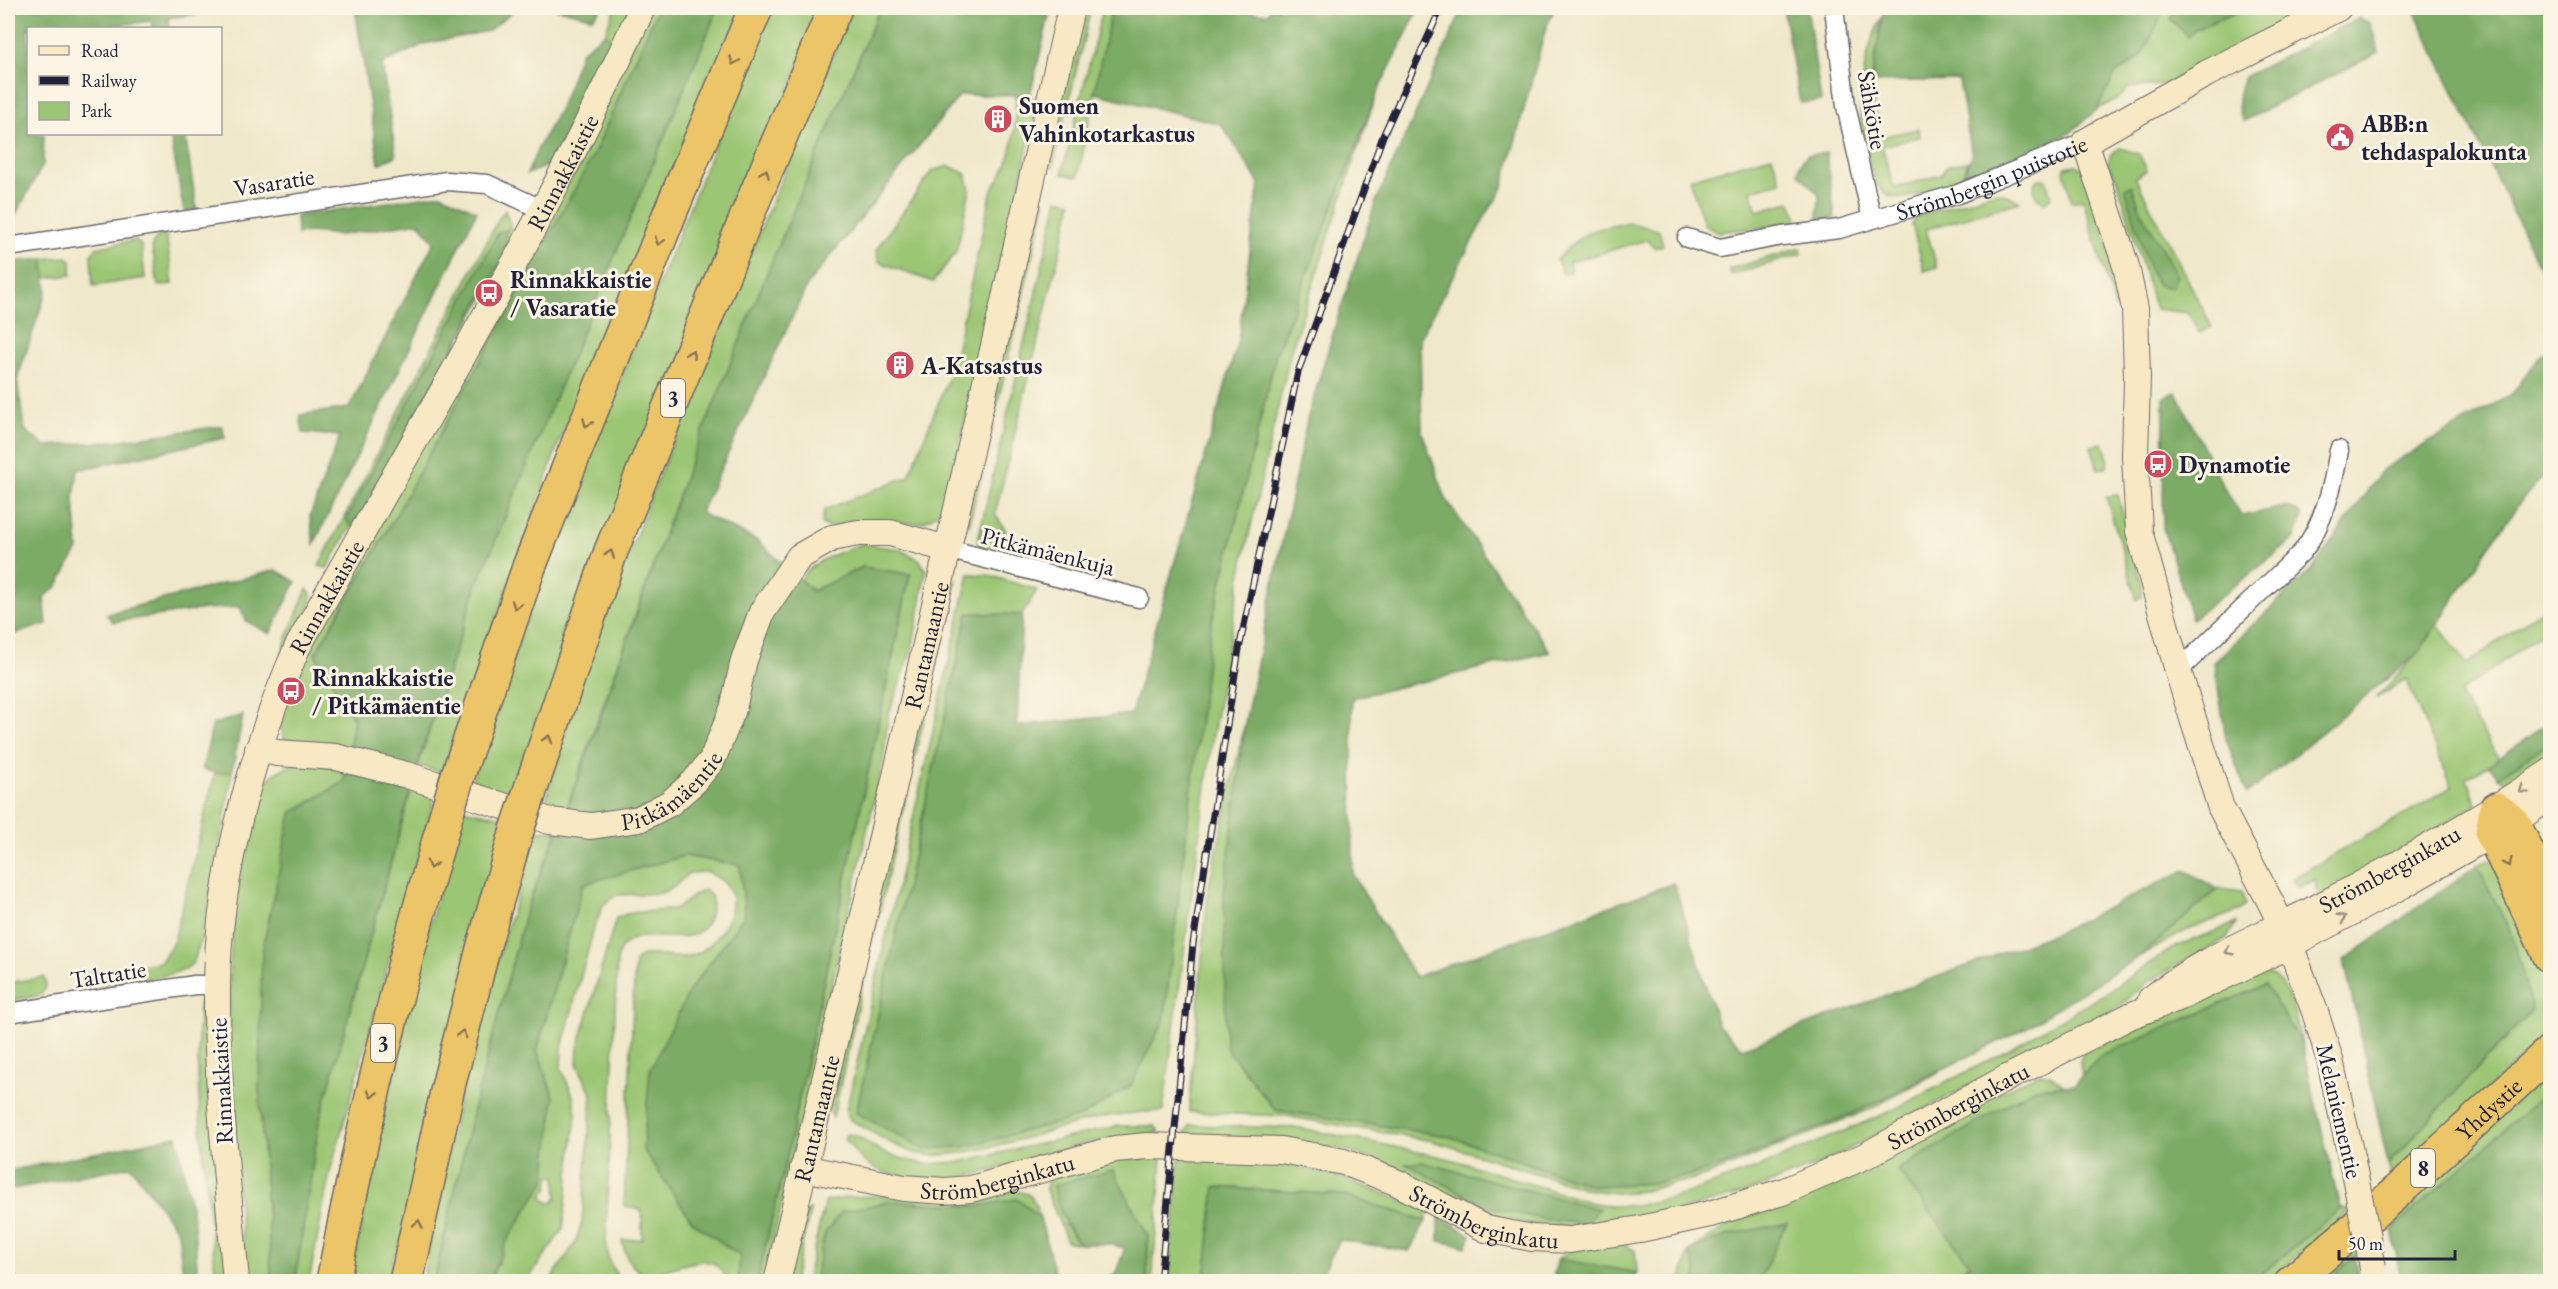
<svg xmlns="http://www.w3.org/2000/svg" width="2558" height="1289" font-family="'EB Garamond',serif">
<rect width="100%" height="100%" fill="#fcf5e5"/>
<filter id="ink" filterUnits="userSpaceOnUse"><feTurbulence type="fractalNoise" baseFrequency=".0167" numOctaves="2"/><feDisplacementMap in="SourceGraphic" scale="12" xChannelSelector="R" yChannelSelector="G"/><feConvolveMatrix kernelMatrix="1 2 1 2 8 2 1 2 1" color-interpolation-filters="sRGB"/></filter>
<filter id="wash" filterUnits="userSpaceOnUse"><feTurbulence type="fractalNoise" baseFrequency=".008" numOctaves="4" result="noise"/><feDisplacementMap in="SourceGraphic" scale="24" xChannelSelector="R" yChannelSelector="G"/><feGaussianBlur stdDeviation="1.35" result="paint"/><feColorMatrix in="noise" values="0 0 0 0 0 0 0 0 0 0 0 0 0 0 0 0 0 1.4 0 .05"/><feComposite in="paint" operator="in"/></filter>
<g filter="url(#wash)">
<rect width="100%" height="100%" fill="#efe8ca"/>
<g fill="#9bc673" stroke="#5e7457" stroke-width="1.5" fill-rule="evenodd">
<path d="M615,8h15l-15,33 -10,-8z"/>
<path d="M652,8h6l-64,146 -212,386 -67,114 39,65 -5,31 -65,-11 -3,-10 1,-12 31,-80z"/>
<path d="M718,8h24l-104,244 -79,190 -117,330 -24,-6 58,-179z"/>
<path d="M770,8h51l-309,789 -42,-12 73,-214z"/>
<path d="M852,8h28l-108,253 -84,207 -122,341 -21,-5 21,-84 85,-224z"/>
<path d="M1082,8h9l-38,160 -6,-6z"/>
<path d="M1103,8h9l-34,169 -16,-3z"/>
<path d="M2165,8h150l-149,76 -37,4 -10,10 -23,12 20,-37 25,-16z"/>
<path d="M1882,18l-11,64 7,50 2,5 39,-8 1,8 -38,9 12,42 47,-13 5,-8 22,-6 -7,19c-19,6 -53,23 -71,16 -14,-6 -19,-25 -22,-39 -2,-10 -6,-21 -7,-31 -3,-31 5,-82 21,-108z"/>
<path d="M1015,95h15l8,8 -92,402c-29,30 -38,14 -73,15 -14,0 -31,5 -46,7l-5,-3 2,-14 85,-34 43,-107 40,-180c22,-28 25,-59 23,-94z"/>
<path d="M1376,95l-85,255 -46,202 -33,188 -49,371c-24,1 -49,3 -73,9 -43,10 -128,42 -170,34 -25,-5 -48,-23 -70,-34l-4,-9 123,-537 19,1 49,15 -15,25 -54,-2 -112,500 355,-487 65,-272z"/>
<path d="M2120,148l19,6 8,16 -12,7 77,150 -13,6 -11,-20 -33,-4 -38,-130 -10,-16 4,-9z"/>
<path d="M1772,156l9,26 -30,8 6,21 33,-9 7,14 -1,8 -79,8 -12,-6 -16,-47z"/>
<path d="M2076,165l6,3 18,45 23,92 -7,3 -2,-3 -31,-106 -11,3 -8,-31 2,-4z"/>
<path d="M949,166l17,8 4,16 -14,62 -23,30 -54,-20 -3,-12 56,-79z"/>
<path d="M2040,179l6,1 5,17 -7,6c-9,-6 -12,-10 -9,-21z"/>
<path d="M1995,192l13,3 12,7 -94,27 11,38 -13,4 -12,-47 4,-7z"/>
<path d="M1058,199l14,3 -77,312 18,28 65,19c-4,2 -8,6 -12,8 -20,6 -68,-16 -88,-23v-7z"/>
<path d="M1045,202l-76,323 -3,-10 71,-311z"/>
<path d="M505,210l7,20v19l-185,319 -8,-2 178,-344z"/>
<path d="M1630,223l29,7 4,15 -8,3 -8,-8 -78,22 2,10 -8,2 -6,-14c25,-29 36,-32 73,-37z"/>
<path d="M166,235l7,49 -15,2 -6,-41 6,-9z"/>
<path d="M136,240l5,5 4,33 -52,8 -2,-31 5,-7z"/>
<path d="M1801,248l1,6 -72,21 -1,-6z"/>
<path d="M67,257l4,4v14l-25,3 -3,-19z"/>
<path d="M2103,443l6,18 -3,6 -8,2 -7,-23z"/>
<path d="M2118,495l23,87 1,14 -5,4 -31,-104z"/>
<path d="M862,544l36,5 21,10 7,12 -14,79 -24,66 -5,45 -119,520 -7,1 28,-117 125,-591 -47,-7 -51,24 -12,-11c13,-21 40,-27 62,-36z"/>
<path d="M956,580l-84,363v-29l76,-327z"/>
<path d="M307,589l4,5v10l-30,56 5,-20z"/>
<path d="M2550,604v23l-89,65 1,7 37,60 -33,19 6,11 4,16 -157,95 -4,-20 -17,7 -6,-8 160,-92 -46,-108 -30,19 42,-45 19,-29 30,40z"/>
<path d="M1245,723l-21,172 51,215 173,26 145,50 63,-3 56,-13 142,-57 88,-43 -71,39 -165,67 -62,15 -28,2 -26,-3 -157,-49 -148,-25 -96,-4 19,-222z"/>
<path d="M2550,742v24l-38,18 -14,-7z"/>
<path d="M299,762l47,6 -2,14 -53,31 -32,273 13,195 -26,1c-13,-149 -33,-297 2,-444 3,-13 6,-42 14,-52 10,-13 23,-19 37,-24z"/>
<path d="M232,772c-4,26 -29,183 -41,193 -17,14 -74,17 -98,21l-9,-3 -5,-9 82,-12 13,-21 41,-168z"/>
<path d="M411,791l24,5 -105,376 -21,109 -14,1 24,-160z"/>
<path d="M462,809l46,9 -109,432c-11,8 -5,20 -7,31l-46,1 4,-25 6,-5 43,-217z"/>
<path d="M558,830l-31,77 -54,204 -39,170 -12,1 36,-178 48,-173 32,-100z"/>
<path d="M2546,839l4,1v192l-159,145 -3,-13 144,-154 -19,-73 -36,-72z"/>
<path d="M684,856l56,9 5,50 -55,75 2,231 48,35 -2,25h-11c-13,-39 -53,-9 -82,-6 -16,-9 -19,-18 -23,-35l20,-1v-29l-18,-4 11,-244 7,-7c18,-2 39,7 56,-2 20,-10 45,-46 29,-67 -4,-6 -12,-10 -19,-14l-19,1 -15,14 -13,6 -44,2 -14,10 -9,23 -32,119 -1,21 12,28 3,18 -13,115 -36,52 -38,1 18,-41 47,-143 -17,-48 46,-166zM549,1176h7l1,22 -5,5 -5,-1 -4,-4 1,-7 4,-2z"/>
<path d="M2218,889l24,3 3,13 -5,5 -53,20 -47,26z"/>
<path d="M706,890l6,8c-1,68 -67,20 -90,49 -3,3 -4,10 -5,14l-11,279 3,21 11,20h-70l26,-39 6,-20 10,-128 -15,-30 1,-16 38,-130c18,-9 37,-5 57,-9 13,-3 17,-16 33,-19z"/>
<path d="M2236,923l-9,15 -79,44 -31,26 -297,156 -75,29 -84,23 -94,12 -35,-3 -42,-11 -39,-16 -54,-31 -49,-16 -61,-12 -103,-5 6,-9 109,3 77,15 75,16 138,43 22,4 29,-1 39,-9 85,-31 125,-53 114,-59 98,-57 72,-48z"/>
<path d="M2256,972c34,-1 39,45 46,72l-37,-59 -164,70 -19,21 -2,-14 3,-9z"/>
<path d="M864,976l-31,142 -4,-9 19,-95z"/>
<path d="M44,977l2,8 -5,10 -33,6v-18z"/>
<path d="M200,1002l7,11 20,268h-11c-8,-91 -24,-187 -16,-279z"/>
<path d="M2550,1069v20l-153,136 -2,-11z"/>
<path d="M2038,1074h11l15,12 -30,2 -64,177 -29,16h-182l27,-57 -96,27 7,21 -2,9 -15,1 9,-31 47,-31z"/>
<path d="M1119,1126h36l5,7c-30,3 -61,7 -91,15 -59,16 -147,54 -204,14 -8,-6 -15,-17 -21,-24l3,-4 9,2 28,17 26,8 18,3 31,-2z"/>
<path d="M1162,1158l-10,123h-5l1,-45 -84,-12 16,20 -13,-3 -21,-51 2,-13 60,-18z"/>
<path d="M1179,1159l88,1 68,15 92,35 -1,11 -83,-26 -128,-8 -10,94 -36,1z"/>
<path d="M1010,1191c24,1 23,6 30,27l-23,-19 -39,7 -88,-5 -65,32 -11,48 -8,1 19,-80 25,-5z"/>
<path d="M2340,1209l12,1 -85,71 -15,1z"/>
<path d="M810,1210l-16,71 -10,1 20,-68z"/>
<path d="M2358,1240l4,14 -7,2 -29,25 -15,1z"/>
<path d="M1621,1242l14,9 2,22 -79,-14 17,-11z"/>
</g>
<g fill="#7cab65" stroke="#4f6650" stroke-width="1.5">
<path d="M8,8h234l-74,10 1,10h-16l-2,-7 -53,7h-70v106h16l-1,31 -35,64z"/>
<path d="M355,8h162l-29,23 -64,13 -42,20 14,92 -17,8z"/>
<path d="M554,8h47l-8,10z"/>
<path d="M658,8h60l-242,579 -56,170 -101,365 -24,159 -23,1 -13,-196 3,-134 29,-139 53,-31 10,-63 -39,-65 67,-114 212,-386z"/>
<path d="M880,8h171l-21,87h-70l-152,189 -108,229 58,28 54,50 51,-24 47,7 -125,591 -28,116h-19l2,-25 -48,-35 -49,-72 7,-79 40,-80 55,-75 -5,-50 -56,-9 -101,28 -46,166 17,48 -9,83 -38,60 -18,40 -55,1 39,-171 54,-204 49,-121 112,-318 84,-207z"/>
<path d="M1112,8h112l43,6 5,-6h147l-43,87 -100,259 -65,272 -47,394 -33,65 -48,31 -119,31 -40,2 -68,-36 112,-500 54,2 -5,111 114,-12 107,-373 21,-158 -38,-59 -127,-31z"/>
<path d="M1463,8h92l-9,20 -44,162 -16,25 -66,123 2,94 24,67 104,153 -198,46 1,177 62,102 259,-94 44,142 24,23 317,-116 126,-62 33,19 -78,67 -114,72 -172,85 -142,57 -56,13 -63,3 -145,-50 -173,-26 -49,-62 -2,-153 21,-172 62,-303 31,-103 38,-116z"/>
<path d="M1783,8h24l14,93 -21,2z"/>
<path d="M1884,8h281l-24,49 -25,16 -20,37 -26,23 -109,47 11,-25 -13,-75 -88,2z"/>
<path d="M2175,8h72l-51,21 -8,7 -18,-17z"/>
<path d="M2413,8h137v275l-2,1z"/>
<path d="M2359,18l11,5 9,29 -135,69c-10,-14 -6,-29 0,-44z"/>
<path d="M605,33l10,8 -66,124 -22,9 12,-28 21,-38 21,-56z"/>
<path d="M170,134h15l12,76 -13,2z"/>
<path d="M1826,153l9,65 -17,2 1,-26 -21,-21 2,-9 7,-9z"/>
<path d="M2132,186l10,27 35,63 -5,12 -14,-3 -9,-15 -24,-82z"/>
<path d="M441,194l36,17 -163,333 -4,-28 30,-80 -37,-3 -3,-18 49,-7 85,-166 -15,-20 -79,13 -30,-3 -13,2 -1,-18z"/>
<path d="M508,229l-5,29 -150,270 -7,-8 152,-287z"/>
<path d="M43,259l4,30 -30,91 8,50 20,16 69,-5 108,-15 3,12 -147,32 -4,28 4,51 -21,38 -13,10 3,27 -39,12v-374z"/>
<path d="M2550,353v116l-29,32 -25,35 -78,117 -171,141 -21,-55 -12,-77 99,-94 70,-99 129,-75 29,-39z"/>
<path d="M2176,392l48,96 18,28 46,-10 14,9 -7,24 -103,80 -29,-91 1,-131z"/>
<path d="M276,570l20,12 -26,52 -24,-13 -6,-14 -35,2 -92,13 -7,-8z"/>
<path d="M243,715l-11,57 -17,1 -13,-4 11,-45z"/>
<path d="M2550,722v20l-52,35 -9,-12z"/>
<path d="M2477,865l36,72 19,73 -144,154 -44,-204z"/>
<path d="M2265,985l37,59 38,165 -88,72h-311l29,-17 -72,-94 136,-82 40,-3 27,-30z"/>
<path d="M2550,1089v192h-149l-9,-52z"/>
<path d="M177,1136l17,87 4,58h-14l-6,-49 -47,-66 -123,24v-19z"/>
<path d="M1422,1162l177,47 -13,15 -44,-5 -56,-13 -80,-42z"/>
<path d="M1113,1170l35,66 -1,45h-42v-2l10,-4 10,-27 -16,-4h-29c-15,-19 -23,-35 -26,-59z"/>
<path d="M1215,1187l128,8 83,26 -17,30 -69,-11 -22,41h-113z"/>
<path d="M1017,1199l23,19 17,63h-243l11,-48 16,-21 49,-11 88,5z"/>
<path d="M1439,1216l32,19 -5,12 -27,-6z"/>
<path d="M1787,1223l-28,58h-64l2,-9 -8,-21 39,-16z"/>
<path d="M2355,1256l5,25h-34z"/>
<path d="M1558,1259l79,14v8h-85z"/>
</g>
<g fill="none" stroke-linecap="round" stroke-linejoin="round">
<path stroke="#61a0d3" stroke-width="4.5" d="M8,450l2,1"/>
</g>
</g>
<g filter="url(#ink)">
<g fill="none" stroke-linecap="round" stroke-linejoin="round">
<g stroke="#6a676d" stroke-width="21">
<g id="street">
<path d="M1834,8l12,98 26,113"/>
<path id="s1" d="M1687,238l33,10 62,-12 57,-7 119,-35 127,-52"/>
<path d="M8,247l439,-66 40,3 56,26"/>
<path d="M947,549l192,49"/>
<path d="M2178,671l124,-119c22,-28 31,-66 37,-102"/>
<path d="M8,1013l187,-28h22"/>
</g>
</g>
<g stroke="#6a676d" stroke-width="28">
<g id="secondary">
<path d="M2338,8l-132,66 -121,68 41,124 9,43 2,68 -2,81 4,73 39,140 43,137 51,97 18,40 25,67 15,48 22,101"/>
<path id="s2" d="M258,749l19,4 59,4 71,18 143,46 41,5 48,-7 31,-16 24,-21 18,-22 21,-51 11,-49 18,-48 37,-55 33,-19 26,-5h32l57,16"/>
<path id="s3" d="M2151,999c48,-40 111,-63 167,-92 79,-41 159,-85 232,-135"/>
<path id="s4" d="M803,1168l101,20 40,3 27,-2 144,-40 32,-3 134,4 63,12 54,21 88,46 46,9 38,2 70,-11 70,-15 72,-22 83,-36 140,-77 127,-64 46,-17 112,-53 113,-60 110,-63 37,-25"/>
<path id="s5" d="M236,1282c-8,-98 -20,-197 -19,-295 1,-114 35,-236 80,-339 118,-212 246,-419 345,-640"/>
<path id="s6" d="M777,1282l90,-379 204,-895"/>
</g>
</g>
<g stroke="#6a676d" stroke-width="36">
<g id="highway">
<path d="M458,775l71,-208 141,-354 86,-205"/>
<path d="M529,794l82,-243 143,-352 81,-191"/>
<path d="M2550,895l-6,-8 -31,-65 -17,-13 -4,24 58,123"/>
<path d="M333,1282c30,-160 69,-317 115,-473"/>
<path d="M406,1282l42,-195 36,-142 33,-115"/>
<path id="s7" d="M2292,1282l106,-91 152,-139"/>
</g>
</g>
<use href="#street" stroke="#fff" stroke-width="18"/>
<use href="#secondary" stroke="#f8e8c3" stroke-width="26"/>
<use href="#highway" stroke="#edc569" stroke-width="33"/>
<g stroke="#22223b" stroke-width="7">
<path id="rail" d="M1160,1282l33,-338 9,-59 37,-236 59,-277 85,-236 58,-128"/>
</g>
<use href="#rail" stroke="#fcf5e5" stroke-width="4.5" stroke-dasharray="14" stroke-linecap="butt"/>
<g stroke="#6a676d" stroke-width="28" stroke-linecap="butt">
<path id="secondary-bridge" d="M2352,1161l21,107"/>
</g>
<g stroke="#6a676d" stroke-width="36" stroke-linecap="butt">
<g id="highway-bridge">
<path d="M448,809l10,-34"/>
<path d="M517,830l12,-36"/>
</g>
</g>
<use href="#secondary-bridge" stroke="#f8e8c3" stroke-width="26"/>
<use href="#highway-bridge" stroke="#edc569" stroke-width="33"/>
</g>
<defs><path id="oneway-chevron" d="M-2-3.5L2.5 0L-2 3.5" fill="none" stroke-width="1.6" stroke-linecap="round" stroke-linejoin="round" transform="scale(1.5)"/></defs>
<g stroke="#887452">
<use href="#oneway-chevron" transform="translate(734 61) rotate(113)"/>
<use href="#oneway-chevron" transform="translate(765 173) rotate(-67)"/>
<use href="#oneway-chevron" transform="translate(659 241) rotate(112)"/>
<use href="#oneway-chevron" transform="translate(691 354) rotate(-68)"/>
<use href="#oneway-chevron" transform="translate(587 423) rotate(112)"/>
<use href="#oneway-chevron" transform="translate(610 554) rotate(-70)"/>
<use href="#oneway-chevron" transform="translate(516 605) rotate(109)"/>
<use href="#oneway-chevron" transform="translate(548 739) rotate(-71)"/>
<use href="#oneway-chevron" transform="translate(2508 863) rotate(64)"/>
<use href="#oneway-chevron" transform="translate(431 865) rotate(106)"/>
<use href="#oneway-chevron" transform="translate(462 1034) rotate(-76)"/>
<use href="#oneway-chevron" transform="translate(372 1094) rotate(102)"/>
<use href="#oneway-chevron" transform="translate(418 1224) rotate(-78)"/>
</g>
<g stroke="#988f86">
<use href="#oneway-chevron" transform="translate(2523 790) rotate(146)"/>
<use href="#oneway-chevron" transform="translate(2342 918) rotate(-28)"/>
<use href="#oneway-chevron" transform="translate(2229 951) rotate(153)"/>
</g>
</g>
<defs>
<g id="building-disc" transform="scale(1.5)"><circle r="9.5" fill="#d1495b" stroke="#fcf5e5"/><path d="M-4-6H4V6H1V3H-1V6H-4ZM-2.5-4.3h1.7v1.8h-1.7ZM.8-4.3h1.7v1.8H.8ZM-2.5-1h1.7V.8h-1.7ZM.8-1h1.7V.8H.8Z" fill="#fff"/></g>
<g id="civic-disc" transform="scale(1.5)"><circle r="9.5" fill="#d1495b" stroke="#fcf5e5"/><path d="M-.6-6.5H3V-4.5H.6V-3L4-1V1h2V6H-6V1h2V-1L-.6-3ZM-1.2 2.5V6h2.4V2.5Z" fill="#fff"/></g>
<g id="bus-disc" transform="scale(1.5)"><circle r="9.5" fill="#d1495b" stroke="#fcf5e5"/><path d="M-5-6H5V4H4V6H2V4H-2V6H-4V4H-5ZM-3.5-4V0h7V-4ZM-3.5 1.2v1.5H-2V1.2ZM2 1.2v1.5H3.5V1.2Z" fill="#fff"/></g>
</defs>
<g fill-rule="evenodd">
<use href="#building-disc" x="998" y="119"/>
<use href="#civic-disc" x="2340" y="137"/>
<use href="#bus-disc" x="489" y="293"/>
<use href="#building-disc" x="900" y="365"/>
<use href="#bus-disc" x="2158" y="464"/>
<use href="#bus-disc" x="291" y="691"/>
</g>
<g text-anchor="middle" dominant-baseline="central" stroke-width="6" stroke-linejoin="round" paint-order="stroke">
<g fill="#fcf5e5" stroke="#63616e" stroke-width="1.5">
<rect x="661" y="379" width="24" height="38" rx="4.5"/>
<rect x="371" y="1024" width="24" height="38" rx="4.5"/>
<rect x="2411" y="1149" width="24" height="38" rx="4.5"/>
</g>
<g font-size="22" font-weight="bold" fill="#22223b">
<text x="673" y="398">3</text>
<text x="383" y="1043">3</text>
<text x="2423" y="1168">8</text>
</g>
<g font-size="24" font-weight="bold" fill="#22223b" stroke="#fcf5e5" text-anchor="start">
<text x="1019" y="105">Suomen<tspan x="1019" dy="28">Vahinkotarkastus</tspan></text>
<text x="2361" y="123">ABB:n<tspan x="2361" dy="28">tehdaspalokunta</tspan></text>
<text x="510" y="279">Rinnakkaistie<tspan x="510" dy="28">/ Vasaratie</tspan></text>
<text x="921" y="365">A-Katsastus</text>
<text x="2179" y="464">Dynamotie</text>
<text x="312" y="677">Rinnakkaistie<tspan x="312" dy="28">/ Pitkämäentie</tspan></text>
</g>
<g font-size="24" fill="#22223b" stroke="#fcf5e5">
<text transform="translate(1873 110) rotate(80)">Sähkötie</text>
<text stroke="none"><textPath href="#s5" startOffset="1191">Rinnakkaistie</textPath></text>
<text stroke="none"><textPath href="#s1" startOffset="316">Strömbergin puistotie</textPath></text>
<text transform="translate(274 182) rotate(-9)">Vasaratie</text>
<text transform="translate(1048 551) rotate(14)">Pitkämäenkuja</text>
<text stroke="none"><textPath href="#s5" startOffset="705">Rinnakkaistie</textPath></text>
<text stroke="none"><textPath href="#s6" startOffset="654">Rantamaantie</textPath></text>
<text stroke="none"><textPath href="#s2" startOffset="434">Pitkämäentie</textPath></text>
<text stroke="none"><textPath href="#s3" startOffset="272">Strömberginkatu</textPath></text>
<text transform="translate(108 974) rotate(-9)">Talttatie</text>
<text transform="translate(221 1081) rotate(-93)">Rinnakkaistie</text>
<text stroke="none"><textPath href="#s4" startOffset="1206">Strömberginkatu</textPath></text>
<text stroke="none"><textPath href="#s7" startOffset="262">Yhdystie</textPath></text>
<text transform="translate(2340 1111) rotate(77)">Melaniementie</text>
<text stroke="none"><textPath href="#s6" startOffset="168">Rantamaantie</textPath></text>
<text stroke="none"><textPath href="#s4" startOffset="198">Strömberginkatu</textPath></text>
<text stroke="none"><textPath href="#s4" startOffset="702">Strömberginkatu</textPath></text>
</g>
</g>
<rect width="2558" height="1289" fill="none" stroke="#fcf5e5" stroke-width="30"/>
<rect x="27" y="27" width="195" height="108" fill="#fcf5e5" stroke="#a5a1a1" stroke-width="1.5"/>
<rect x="39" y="46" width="30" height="9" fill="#f8e8c3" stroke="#a5a1a1" stroke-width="1.5"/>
<text x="81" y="57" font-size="18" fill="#22223b">Road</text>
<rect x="39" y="76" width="30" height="9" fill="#22223b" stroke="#a5a1a1" stroke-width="1.5"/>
<text x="81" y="87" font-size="18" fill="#22223b">Railway</text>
<rect x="39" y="102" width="30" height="18" fill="#9bc673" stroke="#a5a1a1" stroke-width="1.5"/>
<text x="81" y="117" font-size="18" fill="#22223b">Park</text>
<path d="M2339 1250v9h116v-9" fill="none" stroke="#22223b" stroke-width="3"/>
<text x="2348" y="1250" font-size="18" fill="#22223b" stroke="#fcf5e5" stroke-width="4.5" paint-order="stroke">50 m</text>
</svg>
